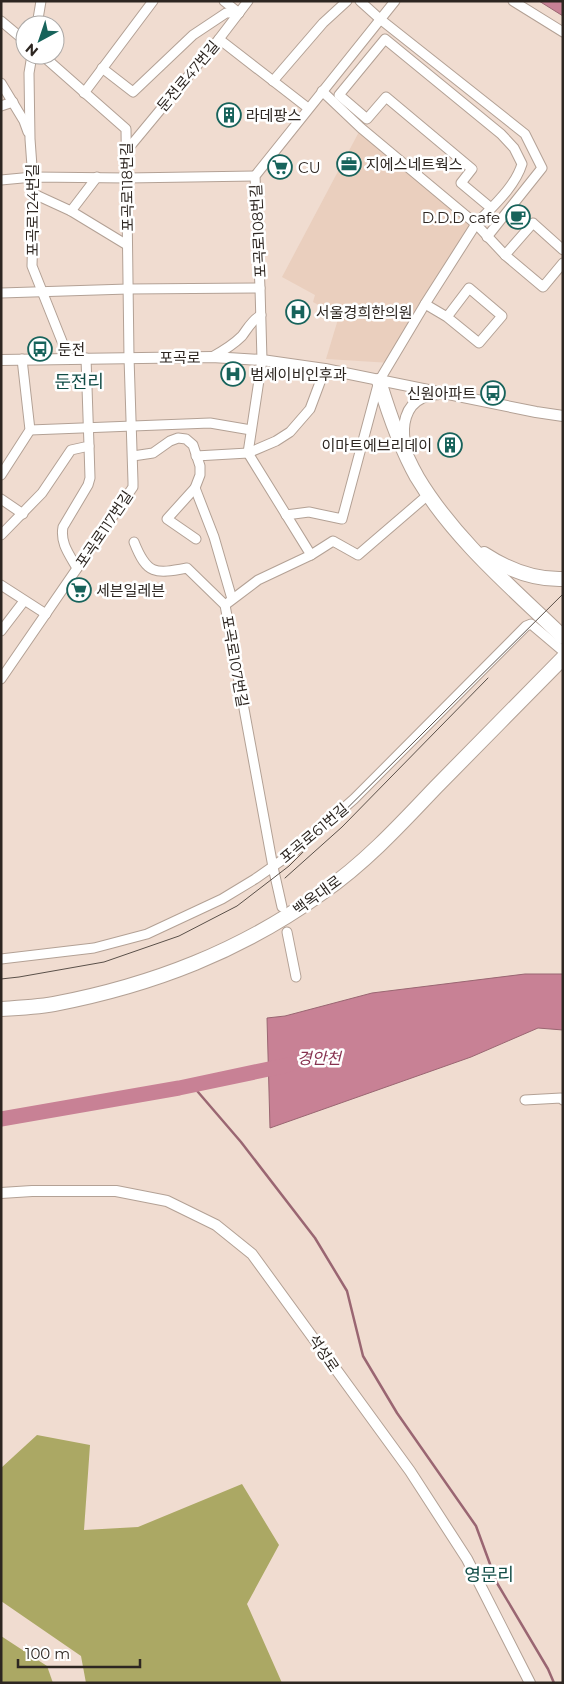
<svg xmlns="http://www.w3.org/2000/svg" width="564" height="1684" font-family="Montserrat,'Noto Sans KR',sans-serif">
<rect width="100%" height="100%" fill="#f0dcd0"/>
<path fill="#eacfbe" d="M361,128l115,96 -85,139 -65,-4 13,-43 -26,-14 2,-7 -33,-18z"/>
<g fill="#aba864">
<path d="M37,1435l53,10 -6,85 54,-3 104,-43 37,61 -32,59 35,79h-196l-5,-27 -80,-55v-133z"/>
<path d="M1,1636l46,30 6,17h-52z"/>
</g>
<g fill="#c88195" stroke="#9a6672">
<path d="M539,1h24v15z"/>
<path d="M525,974h38v56l-25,-2 -67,29 -201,71 -3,-110 18,-2 87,-23z"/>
</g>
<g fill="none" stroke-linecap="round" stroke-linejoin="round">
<path stroke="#9a6672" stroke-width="2.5" d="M192,1085l49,57 74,96 32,53 16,65 34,57 79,113 21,57 51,86 6,14"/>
<path stroke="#c88195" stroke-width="15" d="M1,1119l178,-31 109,-23"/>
<g stroke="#b3a195" stroke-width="11">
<g id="minor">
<path d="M224,1l15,12"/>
<path d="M360,1l20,18 145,115 17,34 -55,69"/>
<path d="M513,1l50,31"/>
<path d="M1,21l24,20"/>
<path d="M37,25l4,-24"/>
<path d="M219,39l89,69"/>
<path d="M32,55l-3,18 1,66 4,55 -2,72 37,93"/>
<path d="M102,68l31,24 60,-57 33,-22h13"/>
<path d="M273,81l50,-58 24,-22"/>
<path d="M1,83l23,38 4,11"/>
<path d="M84,93l69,-92"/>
<path d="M1,106l12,-4"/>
<path d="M127,150l92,-111 29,-38"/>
<path d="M1,180l32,-3 94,1 128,-2"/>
<path d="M34,194l37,17 56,34"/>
<path d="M491,208l-30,-25 11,-14 -86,-72 -19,22 -28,-24 46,-56 116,95 13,14 8,16c-7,23 -29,42 -46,60l29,31 38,32 20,-24"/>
<path d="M71,211l26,-34"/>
<path d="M505,255l28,-32 30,27"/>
<path d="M1,293l127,-4 132,-1"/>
<path d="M425,304l22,13 32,26 23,-27 -33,-28 -22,29"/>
<path d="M212,357c11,-6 21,-12 30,-21 6,-8 10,-16 19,-21"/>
<path d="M30,430l180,-7 41,7"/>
<path d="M133,456l20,-3 17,-12 8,-3 8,1 7,6 7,21v9l-5,13 -28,31 29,20"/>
<path d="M196,456l52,-3 28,-12 14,-9 20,-23 15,-40"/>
<path d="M1,475l29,-45 -8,-71"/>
<path d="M195,488l19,49 18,62"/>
<path d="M1,499l22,15"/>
<path d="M286,515l23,-3 33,7 37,-138 46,-77 51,-80 -115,-96 -39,-37"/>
<path d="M1,535l41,-42 29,-43 18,-4 -3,-88"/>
<path d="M134,542c13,33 21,32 53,26l38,37"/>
<path d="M311,555l22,-14 25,14 71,-61"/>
<path d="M77,568c-8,-14 -17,-25 -14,-41l25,-42 2,-7 -1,-32"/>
<path d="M1,585l45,29"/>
<path d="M1,631l23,-30"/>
<path d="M1,679l132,-192v-5l-4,-125 -3,-228 -84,-74"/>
<path d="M282,907l-9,-40 -48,-262 33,-25 53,-25 -63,-102 14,-93 -2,-72 -5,-112 140,-175"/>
<path d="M287,932l9,45"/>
<path d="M1,959l93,-11 53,-14 75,-35 33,-20 40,-28 59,-52 172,-173 5,-2 32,27"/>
<path d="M525,1100l36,-2 2,2"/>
</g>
</g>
<g stroke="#b3a195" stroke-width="12">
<g id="tertiary">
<path d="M1,360l211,-3 50,3 63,9 211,43 27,4"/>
<path d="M405,442c-3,-16 0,-36 17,-44 5,-2 11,-3 16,-4"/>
<path d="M1,1193l31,-2h84l51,10 49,24 36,29 158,217 57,88 63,124"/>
</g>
</g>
<g stroke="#b3a195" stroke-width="16">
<g id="primary">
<path d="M379,381c10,33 21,66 38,96 37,62 94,110 146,160"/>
<path d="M484,554c23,15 51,26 79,25"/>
<path d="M1,1009c18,-1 36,-2 53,-5 99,-19 187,-53 269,-112 42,-29 78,-68 113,-105 42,-43 85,-86 127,-129"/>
</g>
</g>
<use href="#minor" stroke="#fff" stroke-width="9"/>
<use href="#tertiary" stroke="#fff" stroke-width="10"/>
<use href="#primary" stroke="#fff" stroke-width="14"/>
<g stroke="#5a5049" stroke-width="1">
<path d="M285,878l57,-51 146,-149"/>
<path d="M1,979l18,-2 85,-15 75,-26 58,-30 52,-40 274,-272"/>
</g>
</g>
<defs>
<g id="building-ring" transform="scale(1.25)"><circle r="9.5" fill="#fff" stroke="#17635b" stroke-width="1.5"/><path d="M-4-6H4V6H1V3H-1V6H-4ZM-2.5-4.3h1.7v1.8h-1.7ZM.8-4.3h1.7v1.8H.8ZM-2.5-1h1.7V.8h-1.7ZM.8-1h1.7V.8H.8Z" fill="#17635b"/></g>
<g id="office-ring" transform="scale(1.25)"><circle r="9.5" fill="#fff" stroke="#17635b" stroke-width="1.5"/><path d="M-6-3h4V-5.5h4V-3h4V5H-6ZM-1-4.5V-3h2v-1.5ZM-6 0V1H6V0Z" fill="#17635b"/></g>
<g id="supermarket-ring" transform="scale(1.25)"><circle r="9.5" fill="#fff" stroke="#17635b" stroke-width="1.5"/><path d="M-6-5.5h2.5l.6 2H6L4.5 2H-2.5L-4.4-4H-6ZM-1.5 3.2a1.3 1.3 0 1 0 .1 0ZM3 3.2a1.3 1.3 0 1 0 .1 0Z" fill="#17635b"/></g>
<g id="cafe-ring" transform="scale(1.25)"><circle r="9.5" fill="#fff" stroke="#17635b" stroke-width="1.5"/><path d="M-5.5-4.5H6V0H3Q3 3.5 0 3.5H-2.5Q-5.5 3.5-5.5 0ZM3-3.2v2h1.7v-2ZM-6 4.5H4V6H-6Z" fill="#17635b"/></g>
<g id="hospital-ring" transform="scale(1.25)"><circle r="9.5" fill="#fff" stroke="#17635b" stroke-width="1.5"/><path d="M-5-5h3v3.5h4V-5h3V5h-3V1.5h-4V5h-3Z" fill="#17635b"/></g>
<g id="bus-ring" transform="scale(1.25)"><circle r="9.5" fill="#fff" stroke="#17635b" stroke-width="1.5"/><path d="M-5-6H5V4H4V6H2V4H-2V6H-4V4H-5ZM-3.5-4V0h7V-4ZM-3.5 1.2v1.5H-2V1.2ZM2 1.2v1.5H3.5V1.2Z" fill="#17635b"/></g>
</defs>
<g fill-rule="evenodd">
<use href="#building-ring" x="229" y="115"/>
<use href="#office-ring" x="349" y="164"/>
<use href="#supermarket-ring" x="280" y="167"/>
<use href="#cafe-ring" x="518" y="217"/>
<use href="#hospital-ring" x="298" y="312"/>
<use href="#bus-ring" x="40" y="349"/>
<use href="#hospital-ring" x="233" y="374"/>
<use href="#bus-ring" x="493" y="393"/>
<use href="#building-ring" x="450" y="445"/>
<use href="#supermarket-ring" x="79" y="590"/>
</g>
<g text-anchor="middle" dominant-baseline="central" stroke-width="5" stroke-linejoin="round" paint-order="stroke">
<g font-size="15" fill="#2d2621" stroke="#fff">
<text transform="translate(188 76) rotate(-50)">둔전로47번길</text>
<text transform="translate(127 187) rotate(-91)">포곡로118번길</text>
<text transform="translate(32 210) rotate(-90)">포곡로124번길</text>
<text transform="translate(258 231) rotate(-93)">포곡로108번길</text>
<text x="180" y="357">포곡로</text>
<text transform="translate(104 529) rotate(-56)">포곡로117번길</text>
<text transform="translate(235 661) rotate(80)">포곡로107번길</text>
<text transform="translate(314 833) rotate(-40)">포곡로61번길</text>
<text transform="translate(317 895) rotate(-36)">백옥대로</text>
<text transform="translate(324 1353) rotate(56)">석성로</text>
</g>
<g font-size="15" fill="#2d2621" stroke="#fff" text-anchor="start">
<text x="246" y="115">라데팡스</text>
<text x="366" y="164">지에스네트웍스</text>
<text x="298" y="167">CU</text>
<text x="500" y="217" text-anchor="end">D.D.D cafe</text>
<text x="316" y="312">서울경희한의원</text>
<text x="58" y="349">둔전</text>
<text x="250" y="374">범세이비인후과</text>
<text x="476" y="393" text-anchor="end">신원아파트</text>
<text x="432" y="445" text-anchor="end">이마트에브리데이</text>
<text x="96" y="590">세븐일레븐</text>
</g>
<g font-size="16" font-style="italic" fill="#873250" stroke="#fff">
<text x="319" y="1058">경안천</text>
</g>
<g font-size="18" fill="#104c46" stroke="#fff">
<text x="79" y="382">둔전리</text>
<text x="489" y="1575">영문리</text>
</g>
</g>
<rect width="564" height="1684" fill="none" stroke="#2d2621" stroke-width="5"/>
<g transform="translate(40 40) rotate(220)"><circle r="24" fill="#ffffff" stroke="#aba8a6"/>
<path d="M0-4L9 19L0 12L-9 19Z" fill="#17635b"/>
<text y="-8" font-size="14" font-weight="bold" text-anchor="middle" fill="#2d2621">N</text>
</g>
<path d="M18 1659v8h122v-8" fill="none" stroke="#2d2621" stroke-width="2.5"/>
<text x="25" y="1659" font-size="15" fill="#2d2621" stroke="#ffffff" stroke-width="4" paint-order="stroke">100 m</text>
</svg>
